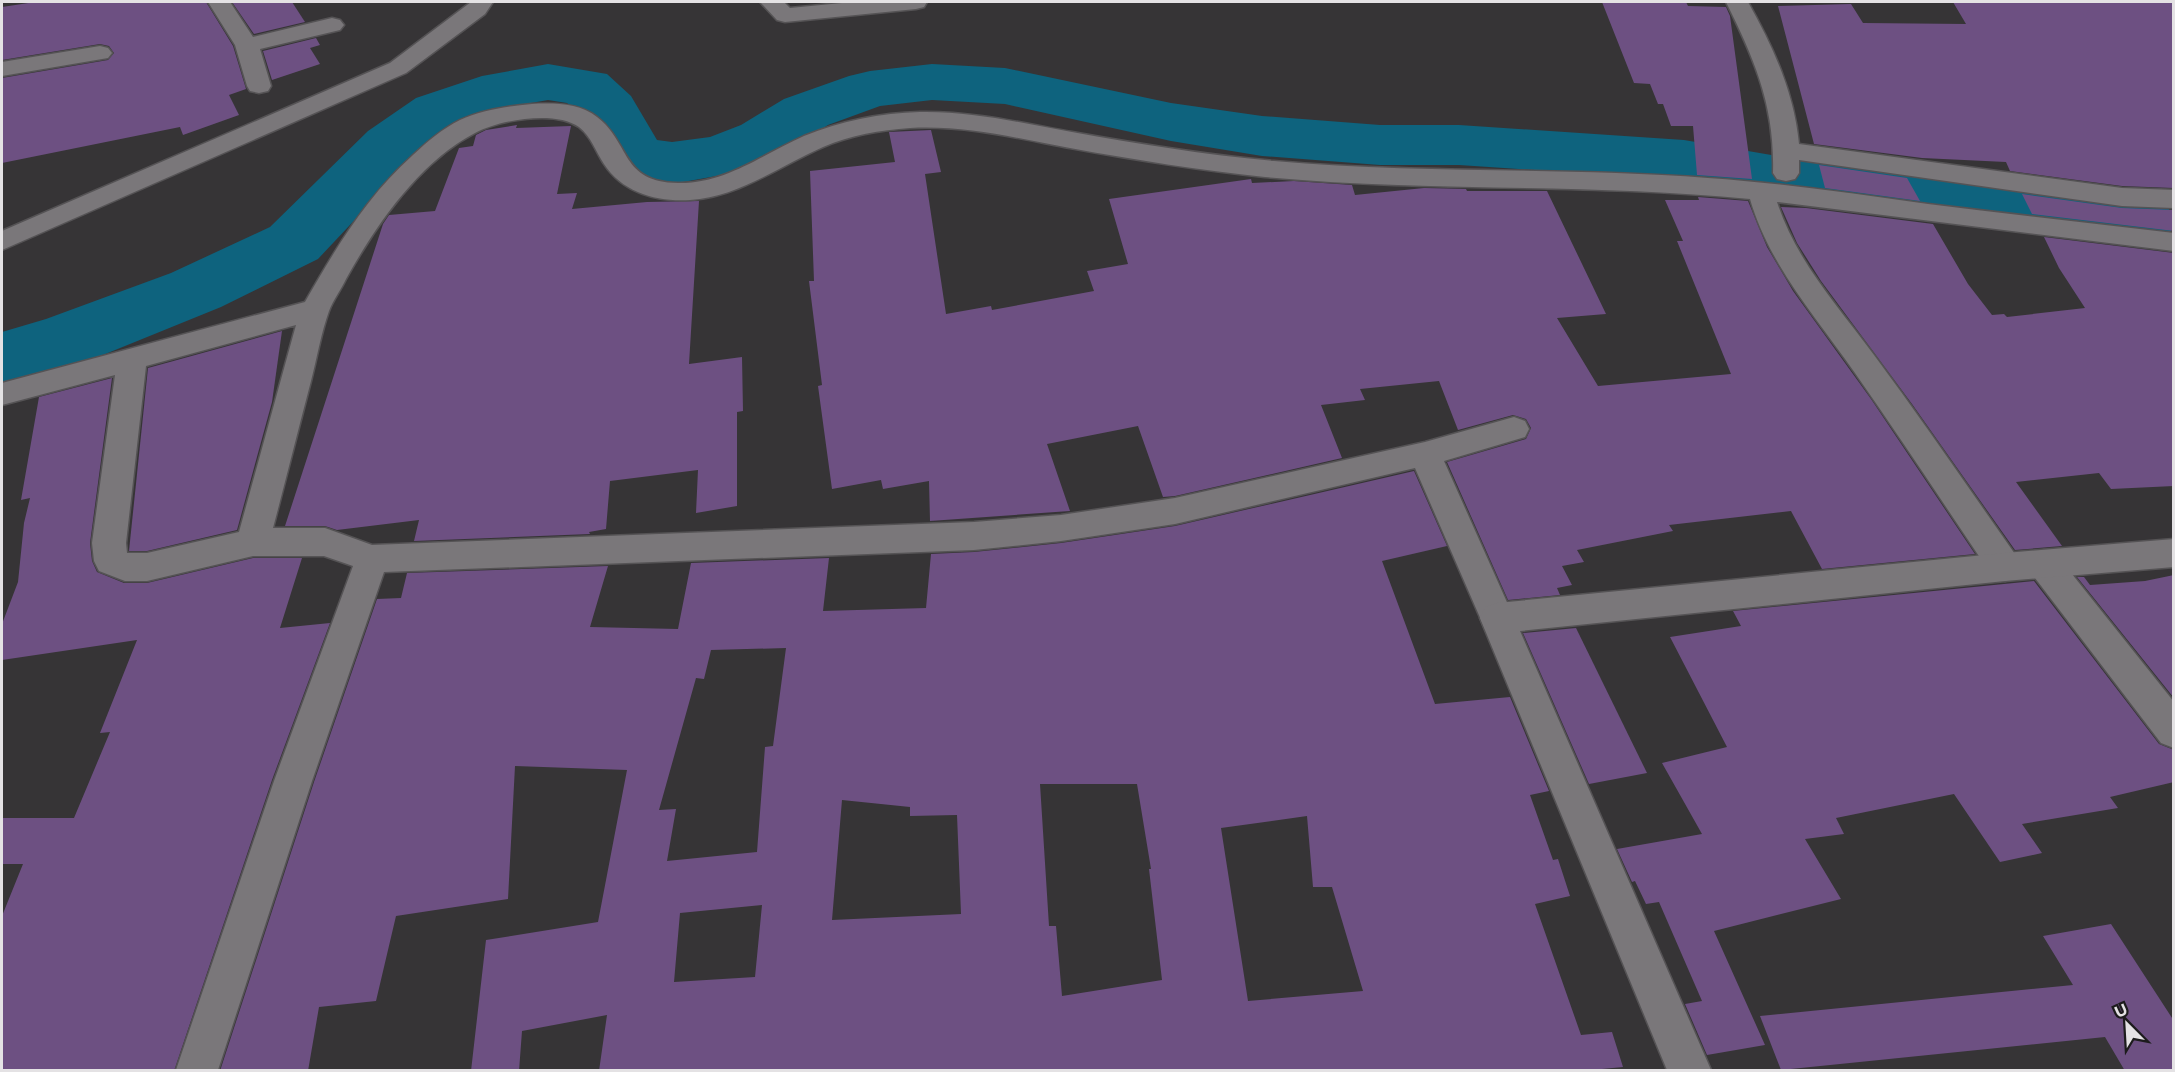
<svg xmlns="http://www.w3.org/2000/svg" width="2175" height="1072" font-family="Montserrat,sans-serif">
<rect width="100%" height="100%" fill="#363436"/>
<g fill="none" stroke-linecap="round" stroke-linejoin="round">
<path fill="#0e637e" fill-rule="evenodd" d="M548,64l59,10 24,22 26,44 15,2 38,-5 31,-12 43,-26 65,-23 21,-5 62,-7 73,4 166,35 91,13 118,9h79l225,15 122,21 135,13 97,15 105,11 24,6c8,13 8,19 0,32l-24,6 -105,-11 -97,-15 -135,-15 -122,-23 -225,-15h-79l-118,-9 -91,-15 -166,-37 -73,-4 -52,6 -52,19 -43,28 -40,16 -23,6 -50,9 -61,-14 -28,-52 -16,-15 -19,-3 -34,6 -54,18 -48,35 -94,100 -97,48 -128,52 -91,27v-54l44,-13 125,-46 99,-46 98,-96 48,-33 66,-22z"/>
</g>
<g fill="#6d5082" fill-rule="evenodd">
<path d="M35,2h171l27,44 13,43 -17,6 10,20 -56,20 -3,-8 -178,36v-85l106,-18 6,-7 -5,-7 -9,-2 -98,16v-53z"/>
<path d="M232,2h60l13,20 -51,12z"/>
<path d="M1602,2h84l2,4 38,1 4,9 22,163 -55,-4 -4,-49h-22l-8,-22h-5l-8,-20 -16,-1z"/>
<path d="M1953,2h221v186l-52,-2 -112,-15 -4,-9 -84,-4 -108,-14 -36,-138 73,-2 12,19 103,1z"/>
<path d="M316,38l4,7 -10,3 10,16 -48,16 -9,-29z"/>
<path d="M517,125l-1,3 55,-2 -14,68 20,-1 -5,16 75,-7 52,-1 -10,163 53,-7 1,54 -6,1v94l-41,7 2,-43 -88,11 -4,48 -17,3 1,2 -176,7 5,-21 -82,10 -12,-4h-40l98,-302 6,-9 46,-4 24,-63 14,-2 3,-11 10,-5z"/>
<path d="M931,130l10,42 -16,2 21,140 45,-8 1,4 102,-19 -7,-20 41,-7 -19,-65 142,-20 1,4 42,-2 58,4 3,10 69,-7 42,1 1,2h80l59,123 -49,4 41,68 133,-12 -54,-133h6l-18,-41h34l-1,-3 50,4 19,46 26,44 78,108 104,155 -153,15 -31,-58 -122,14 4,6 -96,19 7,12 -22,4 10,19 -15,3 3,7 -52,5 -61,-138 79,-23 5,-11 -5,-9 -13,-4 -55,15 -19,-49 -79,8 5,11 -44,5 21,53 -167,38 -12,1 -25,-71 -91,18 23,67 -140,10 -1,-40 -46,8 -2,-9 -49,9 -14,-103 4,-1 -13,-104h5l-4,-110 85,-9 -6,-30z"/>
<path d="M1819,165l88,13 13,23 -95,-13z"/>
<path d="M2022,194l100,14 52,2v21l-142,-17z"/>
<path d="M1781,207l25,1 127,16 35,60 24,31 12,-1 3,3 78,-9 -26,-40 -15,-31 130,16v233l-63,3 -12,-16 -83,9 46,64 -47,4 -103,-146 -91,-123 -24,-38z"/>
<path d="M282,331l-10,71 -35,128 -90,21h-18l19,-183z"/>
<path d="M112,378l-22,165 2,18 5,11 27,11h23l106,-25h49l-22,70 50,-5 -58,157 -98,291h-172v-155l21,-52h-21v-46h72l36,-86 -10,1 37,-93 -135,20v-36l16,-42 6,-59 6,-25 -9,2 18,-103z"/>
<path d="M1414,471l33,75 -65,15 53,143 75,-7 39,94 -19,4 23,65 5,-1 12,37 -35,8 46,131 31,-3 11,35 -42,4h-982l8,-56 -85,16 -3,40h-48l15,-131 112,-18 29,-152 -112,-4 -7,133 -112,17 -20,85 -57,6 -11,64h-88l94,-289 63,-183 24,-1 6,-25 201,-7 -18,61 88,2 13,-66 138,-5 -6,53 103,-3 5,-54 43,-2 87,-9 114,-17zM786,648l-13,98 -8,1 -8,105 -90,9 9,-52 -17,1 37,-132 8,1 7,-29zM1040,784h97l14,85h-2l13,111 -100,16 -6,-70h-7zM842,800l68,7v9l47,-1 4,99 -129,6zM1307,816l6,71h19l31,104 -115,10 -27,-173zM762,905l-7,72 -81,5 6,-69z"/>
<path d="M2174,575v123l-97,-121h7l6,8 55,-4z"/>
<path d="M2034,581l125,163 15,6v32l-64,15 8,11 -96,16 20,29 -42,9 -46,-68 -118,24 8,16 -39,5 36,60 -127,32 51,114 -58,10 -22,-51 17,-3 -43,-99 -13,2 -11,-23 -3,1 -15,-33 85,-15 -40,-71 65,-16 -57,-110 71,-11 -8,-15z"/>
<path d="M1576,628l71,145 -58,11 -66,-151z"/>
<path d="M2111,924l63,97v50h-49l-20,-34 -324,33 -21,-54 313,-31 -30,-49z"/>
</g>
<g fill="none" stroke-linecap="round" stroke-linejoin="round">
<g stroke="#555355" stroke-width="3">
<g id="minor">
<path d="M208,2h22l23,35 79,-19 8,2 4,5 -4,5 -80,19 11,37 -3,5 -9,2 -9,-2 -3,-5 -12,-41z"/>
<path d="M471,2h22l-8,12 -79,59 -404,177v-19l388,-168z"/>
<path d="M760,2h24l6,6 62,-6h75l-3,5 -8,2 -131,13 -8,-2z"/>
<path d="M1726,2h22c25,45 46,90 51,142l323,44 52,2v18l-52,-2 -323,-46v13l-4,6 -9,2 -9,-2 -4,-6c2,-66 -18,-113 -47,-171z"/>
<path d="M100,46l8,2 4,5 -4,5 -106,18v-14z"/>
<path d="M532,104c21,-1 48,-1 65,13 34,26 23,65 81,66 47,1 85,-29 126,-47 37,-15 77,-23 116,-24 52,-1 102,11 152,20 67,12 134,23 202,29 145,13 290,6 434,17 74,5 147,16 220,26 82,10 164,20 246,29v18l-397,-49c19,59 61,104 97,153 49,66 96,135 143,202l5,10 -5,10 -12,4 -12,-4c-46,-68 -91,-137 -138,-204 -39,-56 -86,-108 -105,-174 -161,-16 -324,-7 -485,-22 -65,-7 -130,-17 -195,-29 -53,-10 -106,-23 -160,-20 -30,2 -59,7 -87,19 -44,19 -84,50 -133,53 -33,2 -67,-7 -86,-36 -8,-12 -13,-28 -25,-37 -24,-17 -80,-7 -104,6 -56,29 -99,92 -129,146 -5,11 -13,21 -17,32 -8,22 -12,47 -18,70 -13,49 -25,98 -38,147h52l47,17 602,-23 87,-7 114,-17 250,-56 89,-25 11,4 4,8 -4,8 -81,24 70,157 -5,11 -12,4 -12,-4 -70,-161 -240,56 -114,17 -87,9 -590,22 -72,209 -94,289h-42l98,-289 79,-215 -29,-10h-71l-106,25h-22l-26,-10 -5,-10 -2,-18 23,-168 -113,30v-22l303,-81c31,-54 61,-105 108,-147 14,-13 29,-26 47,-35 22,-10 48,-14 72,-16zM296,325l-57,207 -92,21h-20l-1,-10 20,-177z"/>
<path d="M2044,550l12,4 118,148v46l-13,-5 -129,-169 -5,-10 5,-10z"/>
</g>
</g>
<g stroke="#555355" stroke-width="3">
<path id="tertiary" d="M2174,539v28l-169,14 -485,50 191,439h-44l-187,-452 5,-11 12,-4 508,-50z"/>
</g>
<use href="#minor" fill="#7a777a" fill-rule="evenodd"/>
<use href="#tertiary" fill="#7a777a" fill-rule="evenodd"/>
</g>
<rect width="2175" height="1072" fill="none" stroke="#e4e2e4" stroke-width="6"/>
<g transform="translate(2127 1024) rotate(336)" stroke="#1d1c1d" stroke-width="4.5" paint-order="stroke">
<path d="M0-4.5L10 22L0 15L-10 22Z" fill="#e4e2e4"/>
<text y="-9" font-size="16" font-weight="bold" text-anchor="middle" fill="#e4e2e4">U</text>
</g>
</svg>
